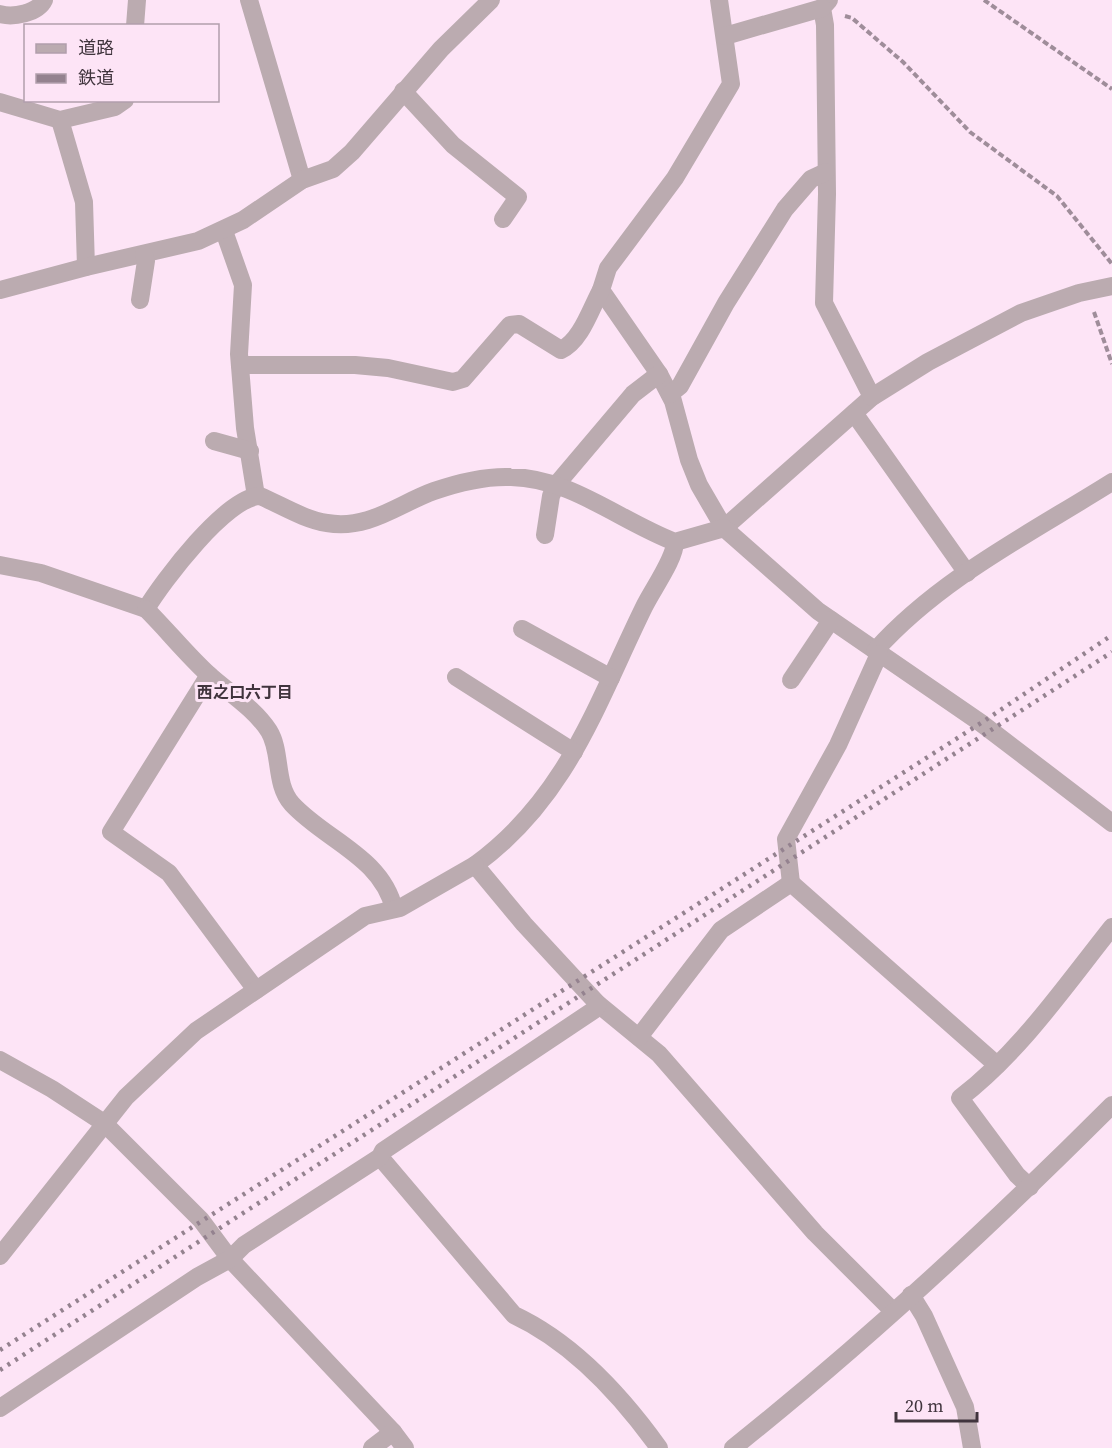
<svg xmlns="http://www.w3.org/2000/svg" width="1112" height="1448" font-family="'Source Serif 4','Noto Sans JP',serif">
<rect width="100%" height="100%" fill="#fde4f6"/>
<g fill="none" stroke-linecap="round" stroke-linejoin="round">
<g stroke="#9f8d9a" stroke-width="4" stroke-dasharray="6 3" stroke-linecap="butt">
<path d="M984,0l128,89"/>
<path d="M845,16l7,2 51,44 67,70 87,64 55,68"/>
<path d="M1094,312l18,52"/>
</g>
<g stroke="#bbabb0" stroke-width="18">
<path d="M249,0l53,180"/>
<path d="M719,0l12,84 -56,94 -67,90 -7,22 58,84 14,27 16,59 10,25 25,43 148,-131 56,-35 93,-49 58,-20 33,-7"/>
<path d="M829,0l-7,8 3,17 2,169 -3,109 48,94"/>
<path d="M0,14c13,4 38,-1 44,-14"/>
<path d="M135,26l2,-26"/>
<path d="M725,36l97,-28"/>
<path d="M403,91l50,54 65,52 -15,22"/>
<path d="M0,102l60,18 55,-13 10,-7"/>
<path d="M60,120l24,82 2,65"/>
<path d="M224,231l19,54 -4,69 6,74 11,68"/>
<path d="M0,290l86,-23 112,-26 45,-21 59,-40 31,-11 19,-17 89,-103 50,-49"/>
<path d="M140,300l6,-39 -2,-6"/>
<path d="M240,365h115l33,3 65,14 10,-3 47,-54 9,-1 42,26c20,-9 30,-42 40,-60"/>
<path d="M670,394l10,-8 46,-83 59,-94 26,-30 15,-7"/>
<path d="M854,413l113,160"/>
<path d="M214,441l36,10"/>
<path d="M545,535l6,-39 5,-11 77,-91 26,-20"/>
<path d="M675,542c0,17 -23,48 -31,65 -48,98 -77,191 -169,258l49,59 74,80 61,50 156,179 78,78"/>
<path d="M0,565l41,8 105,36c17,-28 80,-112 114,-113 21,9 45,24 67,27 42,7 71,-19 107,-32 23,-8 53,-15 77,-14 60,1 109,44 164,65l49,-14 94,83 163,112 131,100"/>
<path d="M146,609c22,22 41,46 63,66 20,18 45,33 60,56 13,21 5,53 23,73 33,36 90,53 102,105"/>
<path d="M522,629l89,49"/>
<path d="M875,651c64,-72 156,-118 237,-169"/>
<path d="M209,675l-98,157 58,41 87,117"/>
<path d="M456,677l118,75"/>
<path d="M791,680l40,-60"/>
<path d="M791,883l-5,-44 52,-94 41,-91"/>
<path d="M639,1037l82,-107 70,-47 206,182"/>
<path d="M0,1060l52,29 52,34 97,97 29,39 163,173 12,16"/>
<path d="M380,1157l134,158c60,28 107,80 145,133"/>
<path d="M1030,1187l-13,-12 -57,-77c60,-46 105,-112 152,-171"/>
<path d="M0,1256l126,-159 70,-66 169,-115 35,-8 75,-43"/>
<path d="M911,1295l13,21 41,91 7,41"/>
<path d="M0,1408l197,-131 33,-18 14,-14 136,-88 3,-6 211,-141 4,-6"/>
<path d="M372,1448l21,-16"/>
<path d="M733,1448c133,-106 259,-223 379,-343"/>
</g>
<g stroke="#94828f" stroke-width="4.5" stroke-dasharray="3 6" stroke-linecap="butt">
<path d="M0,1350l981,-627 131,-88"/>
<path d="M0,1370l1112,-718"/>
</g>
</g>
<g text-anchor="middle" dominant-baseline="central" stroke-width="6" stroke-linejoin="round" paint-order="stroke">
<g font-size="16" font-weight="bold" fill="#40343d" stroke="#fde4f6">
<text x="245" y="692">西之口六丁目</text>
</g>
</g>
<rect x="24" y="24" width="195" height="78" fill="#fde4f6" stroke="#b19eac" stroke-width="1.5"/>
<rect x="36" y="44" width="30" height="9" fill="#bbabb0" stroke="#b19eac" stroke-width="1.5"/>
<text x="78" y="54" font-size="18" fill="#40343d">道路</text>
<rect x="36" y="74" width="30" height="9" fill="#94828f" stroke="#b19eac" stroke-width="1.5"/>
<text x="78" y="84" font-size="18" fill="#40343d">鉄道</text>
<path d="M896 1412v9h81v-9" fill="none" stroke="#40343d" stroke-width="3"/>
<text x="905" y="1412" font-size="18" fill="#40343d" stroke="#fde4f6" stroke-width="4.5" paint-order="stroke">20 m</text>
</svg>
